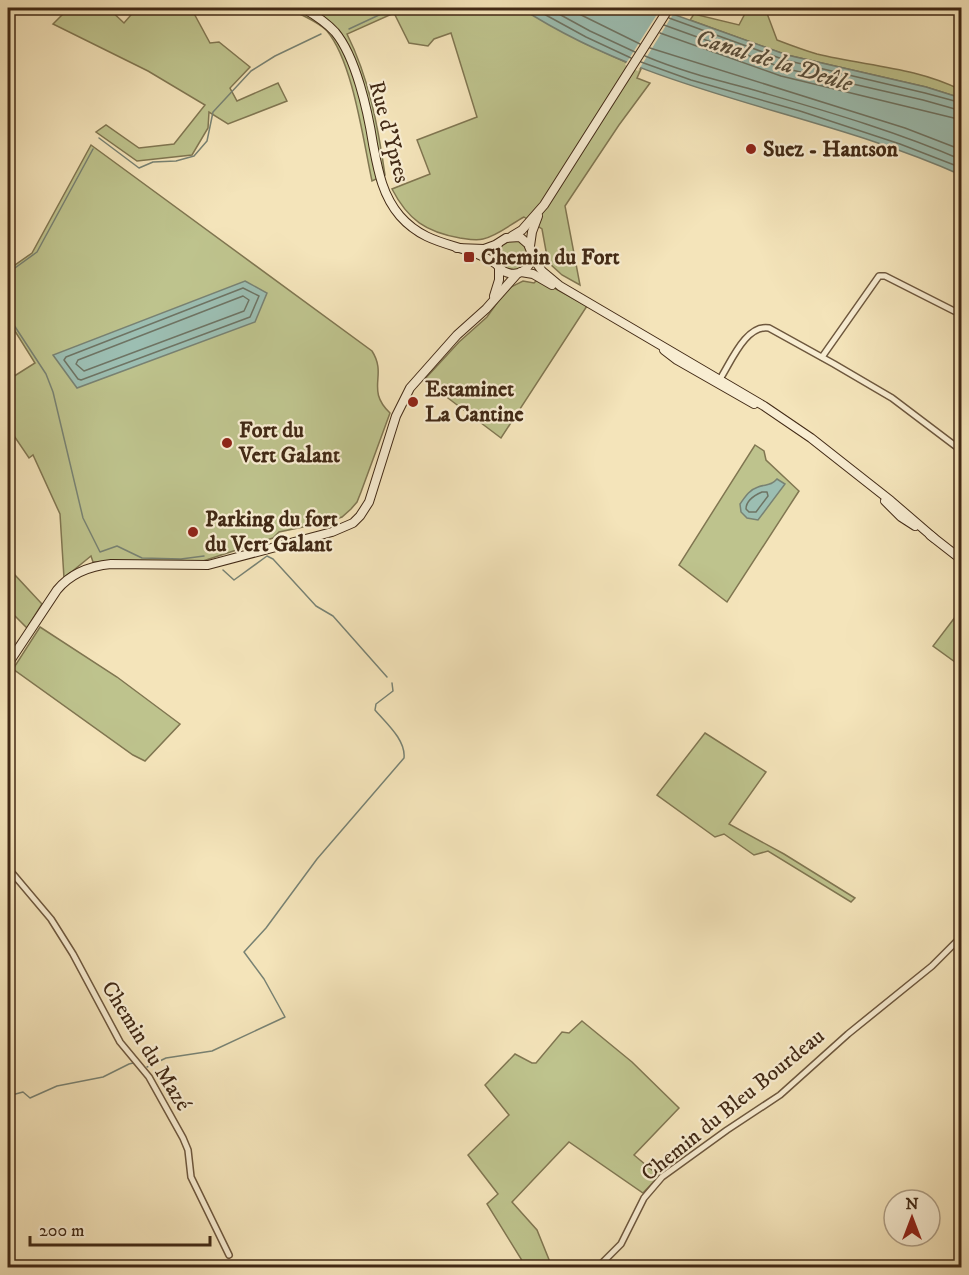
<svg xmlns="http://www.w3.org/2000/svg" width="969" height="1275" font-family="'IM FELL DW Pica',serif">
<rect width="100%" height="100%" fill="#f4e4ba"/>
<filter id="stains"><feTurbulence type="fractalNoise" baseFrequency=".00333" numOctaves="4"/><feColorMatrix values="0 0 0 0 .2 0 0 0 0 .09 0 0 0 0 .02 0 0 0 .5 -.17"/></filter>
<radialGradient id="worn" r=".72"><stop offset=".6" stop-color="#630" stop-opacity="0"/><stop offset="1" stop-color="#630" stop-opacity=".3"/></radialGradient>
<g fill="#bec38d" stroke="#807651" stroke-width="1.5">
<path d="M69,8h39l16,15 13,-15h54l19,35 9,-1 31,25 -20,21 7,13 41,-18 9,18 -59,23 -19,-12 -1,16 -16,27 -55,6 -41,-29 10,-7 33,23 35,-4 31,-39 -57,-34 -95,-47z"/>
<path d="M287,8h234l63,35 57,26 -4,9 13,5 -31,42 -54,81 15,79 -18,-10 -14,-13 -6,-33 -18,-12c-13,7 -27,19 -41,22 -7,2 -16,0 -23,-1 -34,-6 -52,-18 -68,-49l38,-15 -13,-34 60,-23 -26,-84 -17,6 -6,7 -19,-3 -15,-30 -47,21c22,44 31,92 38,141l-13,6c-9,-41 -19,-119 -45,-150 -9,-10 -28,-17 -40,-23z"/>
<path d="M748,8h17l12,32c13,5 26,10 40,14 49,12 98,13 144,36v8l-35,-11 -139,-32 -97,-35 4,-6 45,11z"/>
<path d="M91,145l281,206c16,25 -7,38 18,62l-29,79 -4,10 -6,7 -9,8 -15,5 -48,10 -6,6 -73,24h-107l-2,-6 -27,22 -4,-64 -27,-59 -4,3 -21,-31v-47l27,-17 -27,-43v-50l24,-17z"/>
<circle cx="513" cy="255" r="15"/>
<path d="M538,279l49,27 -86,132 -77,-58 35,-38 28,-25 20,-28 16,-8 11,2z"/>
<path d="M755,445l9,6 2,9 33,31 -72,111 -48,-37z"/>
<path d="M8,560l7,15 27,29 -15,24 -19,-19z"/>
<path d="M959,612l2,2v40l-6,8 -22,-16z"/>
<path d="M40,627l77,50 63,47 -35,37 -12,-6 -120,-86z"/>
<path d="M705,733l61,39 -37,52 55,30 71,44 -4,4 -83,-51 -14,4 -30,-21 -9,3 -58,-42z"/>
<path d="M582,1021l50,41 47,46 -45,47 25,21 -16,17 -74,-51 -57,60 25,28 15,37h-26l-39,-63 11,-10 -30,-39 41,-40 -24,-30 30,-31 17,9h4l26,-31 7,1z"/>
</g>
<g fill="#9cbeb2" stroke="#788273" stroke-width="1.5">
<path d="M521,8h135l131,47 139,32 35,11v77c-145,-65 -305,-79 -440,-167z"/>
<path d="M245,281l22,12 -12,29 -178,66 -24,-33z"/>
<path d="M777,479l8,5 -27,36 -11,-2 -6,-6 -1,-8c5,-7 9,-14 18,-17 8,-3 13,-1 19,-8z"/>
</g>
<path fill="#f4e4ba" d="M661,8l14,3 -37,60 -13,-6z"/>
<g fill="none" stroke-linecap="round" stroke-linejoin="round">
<g stroke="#6e7464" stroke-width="1.5">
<path d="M533,8l53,29 45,21"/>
<path d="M548,8l42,23 45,21"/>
<path d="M567,8l73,36"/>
<path d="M669,18l116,42 140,33 37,10"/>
<path d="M664,25l119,43 140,32 39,11"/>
<path d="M660,33l121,43 181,44"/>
<path d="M650,48l255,80 57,22"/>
<path d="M645,56c35,15 72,24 109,34 68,20 142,41 208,70"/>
<path d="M641,62l50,18 109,31 100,33 62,24"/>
<path d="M243,288l16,8 -9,21 -169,63 -3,-1 -14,-19 2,-3z"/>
<path d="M243,296l6,4 -5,11 -160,60 -8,-7 2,-4z"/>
<path d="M762,492h5l1,4 -12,16h-7l-3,-3c0,-9 9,-14 16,-17z"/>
</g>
<g stroke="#788273" stroke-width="1.5">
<path d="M349,29l45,-21"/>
<path d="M99,138l40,30 14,-6 23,-1 18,-5 13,-15 6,-29 38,-41 24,-15 46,-22"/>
<path d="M8,273l29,-21 56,-103"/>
<path d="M8,316l38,58 7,18 30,126 17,34 17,-6 25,12 39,1 23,-3"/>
<path d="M223,570l11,10 33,-24 6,3 43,47 17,10 54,61"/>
<path d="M147,1067l19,-9 46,-7 73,-34 -21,-38 -20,-27 22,-24 51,-69 87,-101c2,-18 -18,-35 -29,-48l1,-6 17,-13 -1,-8"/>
<path d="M8,1096l15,-4 7,6 27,-12 46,-9 26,-13 4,-1 4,3"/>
</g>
<g stroke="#6e583e" stroke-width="8">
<g id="minor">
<path d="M822,357l57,-81h6l77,39"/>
<path d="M720,379c11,-17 26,-55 49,-51l65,36 58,34 70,53"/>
<path d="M8,868l43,51 22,35 47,88 29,35 34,61 5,12 3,27 38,78"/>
<path d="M597,1268l24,-24 23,-46 18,-21 65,-47 53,-35 68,-61 84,-68 30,-30"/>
</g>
</g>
<g stroke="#412915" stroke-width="10">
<g id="secondary">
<path d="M303,8c12,7 23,14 32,24 21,25 33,80 38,112 5,26 9,51 27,72 29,33 64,26 96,48"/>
<path d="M512,236l10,-6 22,-25 125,-197"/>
<path d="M498,244c-16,29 30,44 34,11"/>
<path d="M530,246l2,-14 6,-16"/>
<path d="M457,248l27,1 11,-4 11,-7 14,-1 8,7 7,17 7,10 18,15 204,120 47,32 80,63 43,37"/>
<path d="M521,272l12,2 19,11"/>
<path d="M494,296l5,-16v-12"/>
<path d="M664,350l13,10 77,44"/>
<path d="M885,501l16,16 14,9"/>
<path d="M930,535l32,25"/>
<path d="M8,664l49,-74c14,-17 33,-24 54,-26l97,1 124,-33 21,-9 7,-7 9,-14 27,-86 14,-28 47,-53 29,-26 31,-35"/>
</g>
</g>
<use href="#minor" stroke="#f8edd2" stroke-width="5"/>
<use href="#secondary" stroke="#f8edd2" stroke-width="8"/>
</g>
<g fill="#8f2418" stroke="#f8edd2" stroke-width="2">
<circle cx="751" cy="149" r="6"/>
<rect x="463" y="251" width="12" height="12" rx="3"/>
<circle cx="413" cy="402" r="6"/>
<circle cx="227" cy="443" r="6"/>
<circle cx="193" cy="532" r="6"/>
</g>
<g text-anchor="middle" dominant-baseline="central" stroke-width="4.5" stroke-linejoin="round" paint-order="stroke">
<g font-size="22" fill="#412915" stroke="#f8edd2">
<text transform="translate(389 132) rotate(75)">Rue d'Ypres</text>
<text transform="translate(146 1046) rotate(58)">Chemin du Mazé</text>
<text transform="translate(733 1105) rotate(-39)">Chemin du Bleu Bourdeau</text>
</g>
<g font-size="22" font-weight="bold" fill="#412915" stroke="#f8edd2" text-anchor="start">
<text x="763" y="149">Suez - Hantson</text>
<text x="481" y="257">Chemin du Fort</text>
<text x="425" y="389">Estaminet<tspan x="425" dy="25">La Cantine</tspan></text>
<text x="239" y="430">Fort du<tspan x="239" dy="25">Vert Galant</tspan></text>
<text x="205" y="519">Parking du fort<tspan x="205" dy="25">du Vert Galant</tspan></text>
</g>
<g font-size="24" font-style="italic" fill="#584e3c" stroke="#f8edd2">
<text transform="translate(774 61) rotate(17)">Canal de la Deûle</text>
</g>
</g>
<rect width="969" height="1275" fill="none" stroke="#f4e4ba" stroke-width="30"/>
<rect x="9" y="9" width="951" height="1257" fill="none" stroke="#412915" stroke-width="3"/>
<rect x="15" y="15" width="939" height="1245" fill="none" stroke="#412915" stroke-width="1.5"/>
<g transform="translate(912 1218)"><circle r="28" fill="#f8edd2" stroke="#af9f86" stroke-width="1.5"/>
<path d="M0-4.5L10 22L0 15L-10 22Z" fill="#8f2418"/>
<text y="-9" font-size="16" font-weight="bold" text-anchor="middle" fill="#412915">N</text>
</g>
<path d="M30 1236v9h180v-9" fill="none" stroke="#412915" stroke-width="3"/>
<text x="39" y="1236" font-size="18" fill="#412915" stroke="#f8edd2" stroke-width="4.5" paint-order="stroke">200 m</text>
<rect width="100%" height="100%" filter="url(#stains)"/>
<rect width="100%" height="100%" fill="url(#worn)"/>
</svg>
